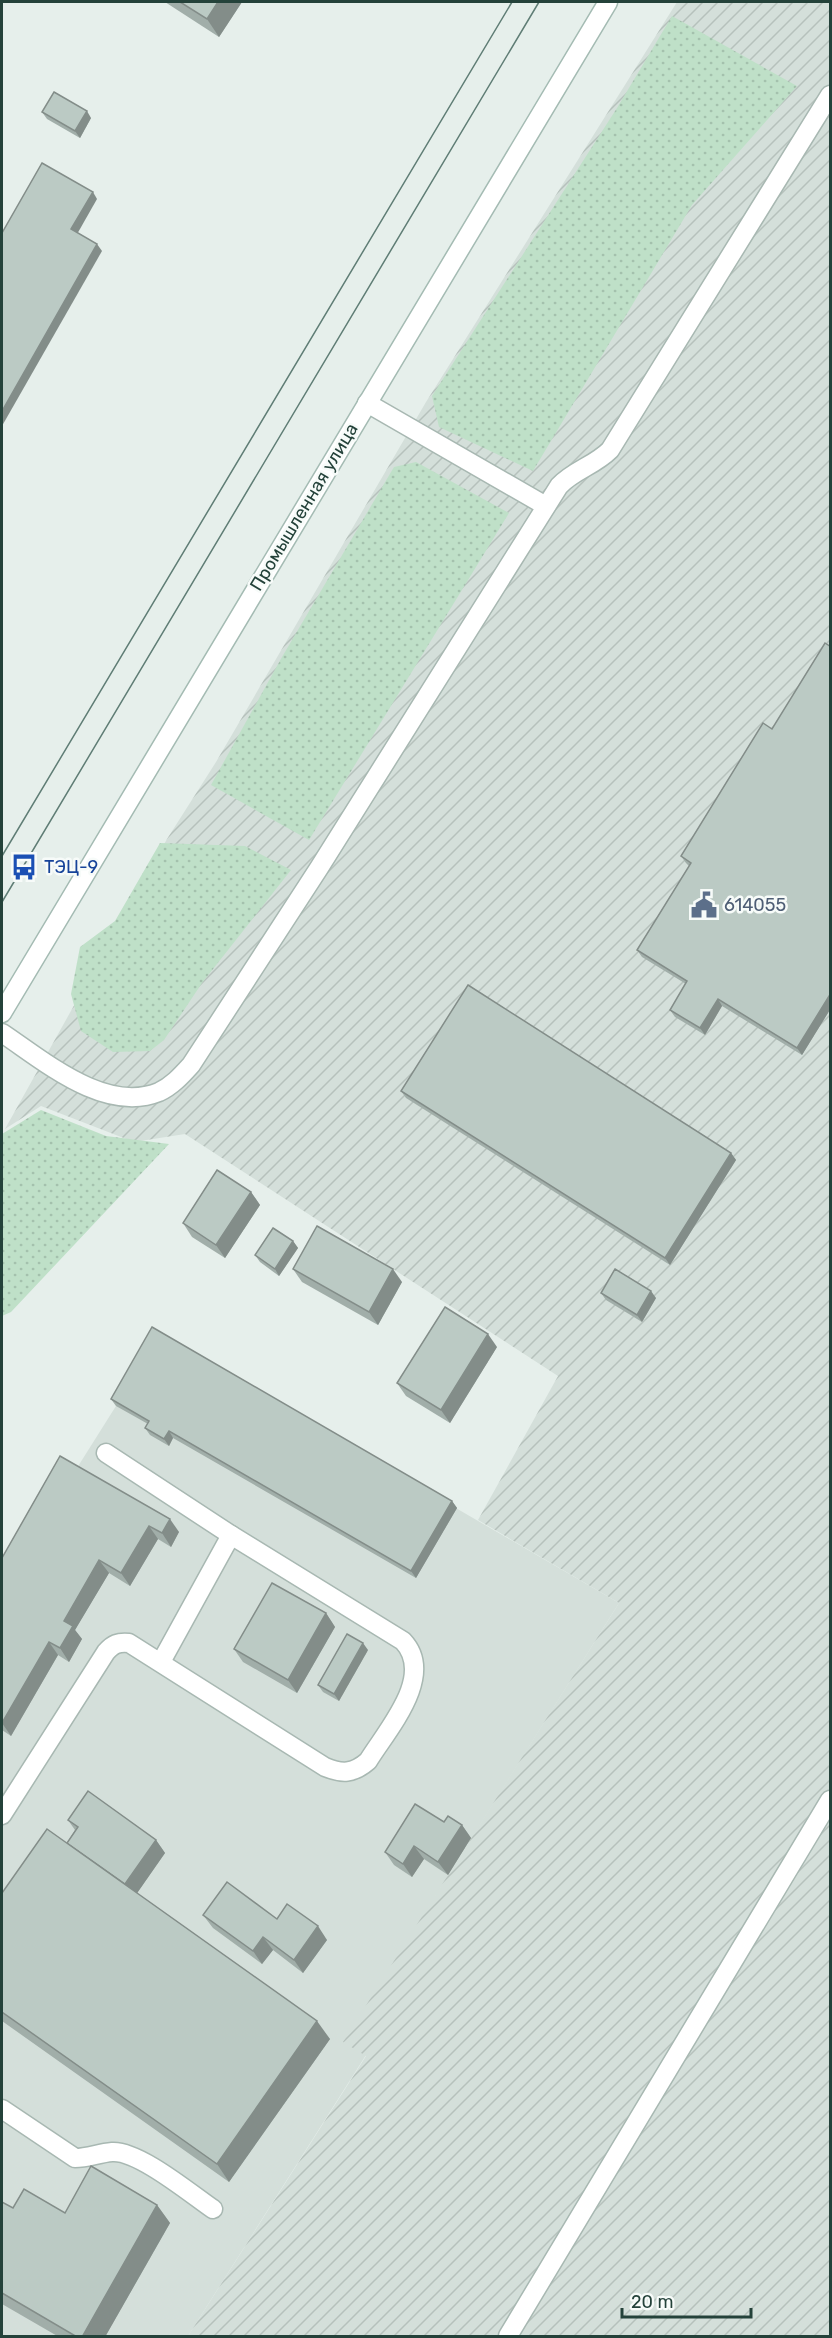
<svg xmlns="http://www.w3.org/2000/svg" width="832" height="2338" font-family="Rubik,sans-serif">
<defs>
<pattern id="industrial-furrows" width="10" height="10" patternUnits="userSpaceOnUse" patternTransform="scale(1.5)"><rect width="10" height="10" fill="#d4dfda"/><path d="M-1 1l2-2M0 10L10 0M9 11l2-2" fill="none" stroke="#b6c1bc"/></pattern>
<pattern id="grass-dots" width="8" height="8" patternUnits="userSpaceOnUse" patternTransform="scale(1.5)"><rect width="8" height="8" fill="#bfe0c8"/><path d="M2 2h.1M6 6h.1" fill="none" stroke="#a4c1ad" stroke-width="1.8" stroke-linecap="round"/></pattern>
</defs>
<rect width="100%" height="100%" fill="#e6efeb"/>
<path fill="#d4dfda" d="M157,1334l462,269 -275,439 22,13 -178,281h-186v-749l114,-181z"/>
<path fill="url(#industrial-furrows)" d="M677,2h153v2334h-642l178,-280 -23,-14 276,-439 -141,-83 80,-144 -373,-242 -51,8 -93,-36 -36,23 162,-290 49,-77 210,-360z"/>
<g fill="url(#grass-dots)">
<path d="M672,16l125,70 -105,119 -159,266 -94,-44 -7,-31 185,-288z"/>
<path d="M416,462l93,51 -200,327 -98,-55 71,-128 112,-190z"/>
<path d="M160,843l85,3 46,24 -89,113 -38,57 -14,11 -37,1 -32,-21 -10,-37 9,-47 35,-26z"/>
<path d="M41,1110l65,26 63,8 -158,168 -9,4v-182z"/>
</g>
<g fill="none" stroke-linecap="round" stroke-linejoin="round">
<g stroke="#a8b8b2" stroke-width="21">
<g id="lane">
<path d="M367,403l179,103"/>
<path d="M2,1033c42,28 103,81 157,59 13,-6 22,-16 32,-27l128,-197 240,-382c15,-16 35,-20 51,-36l220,-355"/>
<path d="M161,1662l70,-127"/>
<path d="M2,1815l104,-163c7,-8 12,-10 23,-9l196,124c17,7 28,7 43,-6 19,-31 68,-85 35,-120l-172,-106 -125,-82"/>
<path d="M2,2109l73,49c13,0 24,-5 37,-6 26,-2 79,42 101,57"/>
<path d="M508,2336l322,-536"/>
</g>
</g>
<g stroke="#a4bbb3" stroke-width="21">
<path id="secondary" d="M2,1013l606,-1011"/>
</g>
<use href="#lane" stroke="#fff" stroke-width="18"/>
<use href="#secondary" stroke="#fff" stroke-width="18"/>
<g stroke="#5f7d75" stroke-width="1.5">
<path d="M2,856l510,-854"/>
<path d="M2,902l537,-900"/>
</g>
</g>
<g fill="#a1aea9">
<path d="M165,2h77l-23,35z"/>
<path d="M42,112l49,6 -11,20 -33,-19z"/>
<path d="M831,647v361l-29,47 -80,-49 -17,29 -30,-18 -5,-7 16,-26 -44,-27 -5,-7 52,-84 -3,-3 -5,-7z"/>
<path d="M401,1091l330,62 5,7 -66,105 -264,-167z"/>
<path d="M251,1192l9,13 -35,53 -33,-21 -9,-14z"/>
<path d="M293,1241l5,7 -19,28 -19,-14 -5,-7z"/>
<path d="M293,1269l109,13 -24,43 -76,-43z"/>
<path d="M601,1293l55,5 -14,24 -36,-22z"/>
<path d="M497,1347l-47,76 -44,-27 -9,-13z"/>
<path d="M111,1399l341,102 5,7 -41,70 -243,-140 -4,8 -19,-11 -5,-7 3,-4 -32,-18z"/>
<path d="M60,1456l119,76 -8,15 -13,-8 -28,47 -21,-13 -34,57 7,9 -13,23 -11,-7 -47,81 -9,-6v-172z"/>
<path d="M326,1613l9,14 -38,66 -54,-31 -9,-13z"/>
<path d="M368,1650l-29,51 -16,-9 -5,-7z"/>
<path d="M68,1820l88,20 9,13 -28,40 193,146 -101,143 -227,-161v-128l65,-50 8,-13z"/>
<path d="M444,1822l18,3 9,13 -23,37 -24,-16 -12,18 -18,-12 -9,-13z"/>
<path d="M203,1915l74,4 50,21 -24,33 -30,-23 -11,14 -49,-36z"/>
<path d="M2,2202l11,6 52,5 92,-8 13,18 -65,114h-46l-57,-33z"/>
</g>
<g fill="#838d89">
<path d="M218,2h24l-23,35 -12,-18z"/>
<path d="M87,111l4,7 -11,20 -5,-7z"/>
<path d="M93,192l4,7 -21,37 -5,-7z"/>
<path d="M97,244l5,7 -100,175v-15z"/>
<path d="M831,993v15l-29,47 -5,-7z"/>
<path d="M718,999l4,7 -17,29 -5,-7z"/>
<path d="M731,1153l5,7 -66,105 -5,-7z"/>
<path d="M251,1192l9,13 -35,53 -9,-13z"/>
<path d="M293,1241l5,7 -19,28 -4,-7z"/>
<path d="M393,1269l9,13 -24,43 -9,-13z"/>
<path d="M651,1291l5,7 -14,24 -5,-7z"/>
<path d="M488,1334l9,13 -47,76 -9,-13z"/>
<path d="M169,1431l4,7 -4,8 -5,-7z"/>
<path d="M452,1501l5,7 -41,70 -5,-7z"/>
<path d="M170,1519l9,13 -8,15 -9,-14z"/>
<path d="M149,1526l9,13 -28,47 -9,-13z"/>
<path d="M99,1560l10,13 -34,57 7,9 -13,23 -9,-14 4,-27z"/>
<path d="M326,1613l9,14 -38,66 -9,-13z"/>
<path d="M49,1642l9,13 -47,81 -9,-13z"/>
<path d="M363,1643l5,7 -29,51 -5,-7z"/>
<path d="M462,1825l9,13 -23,37 -10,-13z"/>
<path d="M156,1840l9,13 -32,46 -9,-13z"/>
<path d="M414,1846l10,13 -12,18 -9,-13z"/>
<path d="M318,1926l9,14 -24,33 -9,-13z"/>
<path d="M263,1937l10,13 -11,14 -9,-13z"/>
<path d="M317,2021l13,18 -101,143 -12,-18z"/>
<path d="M157,2205l13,18 -65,114h-23z"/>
</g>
<g fill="#bbcac4" stroke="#838d89" stroke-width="1.5">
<path d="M180,2h38l-11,17z"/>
<path d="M54,92l33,19 -12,20 -33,-19z"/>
<path d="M42,163l51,29 -22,37 26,15 -95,167v-178z"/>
<path d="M825,643l6,4v346l-34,55 -79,-49 -18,29 -30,-18 17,-29 -50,-31 54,-87 -10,-7 82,-133 9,6z"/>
<path d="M468,985l263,168 -66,105 -264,-167z"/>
<path d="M217,1170l34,22 -35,53 -33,-22z"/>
<path d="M317,1226l76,43 -24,43 -76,-43z"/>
<path d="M273,1228l20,13 -18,28 -20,-14z"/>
<path d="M615,1269l36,22 -14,24 -36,-22z"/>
<path d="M445,1307l43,27 -47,76 -44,-27z"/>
<path d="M152,1327l300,174 -41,70 -242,-140 -5,8 -19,-11 4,-7 -38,-22z"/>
<path d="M60,1456l110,63 -8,14 -13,-7 -28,47 -22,-13 -35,61 9,5 -13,22 -11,-6 -47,81v-165z"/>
<path d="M272,1583l54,30 -38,67 -54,-31z"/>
<path d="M347,1634l16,9 -29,51 -16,-9z"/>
<path d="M88,1791l68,49 -31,44 -58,-41 11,-16 -10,-7z"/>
<path d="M415,1804l29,18 4,-6 14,9 -24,37 -24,-16 -11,18 -18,-12z"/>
<path d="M47,1829l270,192 -100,143 -215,-152v-119z"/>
<path d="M227,1882l50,37 10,-15 31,22 -24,34 -31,-23 -10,14 -50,-36z"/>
<path d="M91,2166l66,39 -75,132h-5l-75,-44v-91l11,6 11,-19 41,24z"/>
</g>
<defs>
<g id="bus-bare" transform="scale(2.07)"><path d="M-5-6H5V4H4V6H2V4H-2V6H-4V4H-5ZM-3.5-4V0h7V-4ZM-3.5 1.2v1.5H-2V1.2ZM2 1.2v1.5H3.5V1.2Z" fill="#1a4fb4" stroke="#f7fbf9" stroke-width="2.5" paint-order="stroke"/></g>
<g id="civic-bare" transform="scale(2.07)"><path d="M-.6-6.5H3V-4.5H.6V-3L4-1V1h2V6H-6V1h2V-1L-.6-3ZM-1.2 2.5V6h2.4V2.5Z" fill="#5c6f8a" stroke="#f7fbf9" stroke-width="2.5" paint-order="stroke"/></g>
</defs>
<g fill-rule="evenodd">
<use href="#bus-bare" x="24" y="867"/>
<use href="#civic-bare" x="704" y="905"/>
</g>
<g text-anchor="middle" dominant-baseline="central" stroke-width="5" stroke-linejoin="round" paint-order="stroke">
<g font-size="18" fill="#24423a" stroke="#f7fbf9">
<text transform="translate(304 507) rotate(-59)">Промышленная улица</text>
</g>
<g font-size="18" fill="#164399" stroke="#f7fbf9" text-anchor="start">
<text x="44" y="867">ТЭЦ-9</text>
</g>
<g font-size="18" fill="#4e5e75" stroke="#f7fbf9" text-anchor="start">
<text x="724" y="905">614055</text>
</g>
</g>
<rect width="832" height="2338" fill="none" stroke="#24423a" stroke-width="6"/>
<path d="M622 2308v9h129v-9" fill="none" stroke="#24423a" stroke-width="3"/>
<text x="631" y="2308" font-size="18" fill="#24423a" stroke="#f7fbf9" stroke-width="4.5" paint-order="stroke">20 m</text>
</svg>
